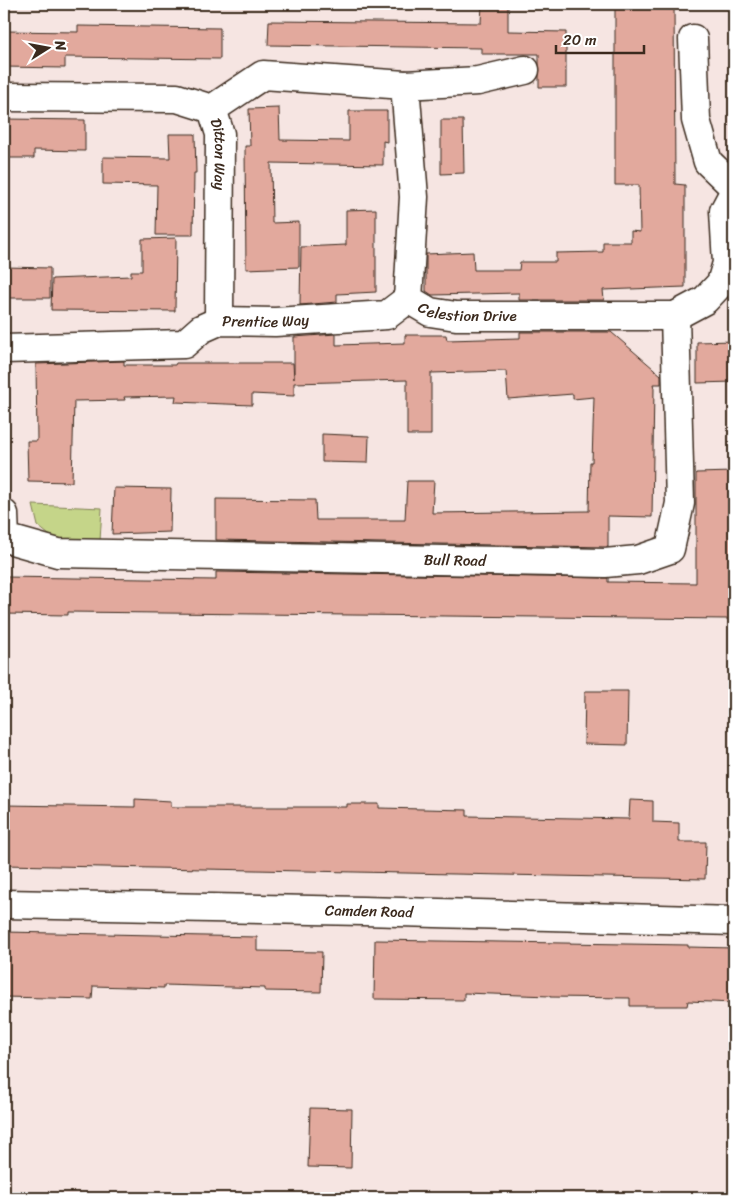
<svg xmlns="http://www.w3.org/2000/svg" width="738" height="1202" font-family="Sriracha,sans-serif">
<rect width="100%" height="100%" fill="#f6e5e2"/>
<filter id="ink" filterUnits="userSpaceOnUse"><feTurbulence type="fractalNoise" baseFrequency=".02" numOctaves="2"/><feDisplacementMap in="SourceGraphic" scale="10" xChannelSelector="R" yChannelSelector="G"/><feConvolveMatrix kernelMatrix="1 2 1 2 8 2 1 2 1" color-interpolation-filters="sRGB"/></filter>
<g filter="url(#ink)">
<path fill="#c5d589" stroke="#808054" d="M33,505l69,3 -2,33 -46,-2 -16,-13z"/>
<g fill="#e2a99d" stroke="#3b2a1e">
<path d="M482,4h26v27l58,1v55h-27v-33h-58v-6l-213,-3 1,-24 212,2z"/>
<path d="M615,4h59l1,180 10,1v102l-82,3 1,10h-85v-7l-87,2 -6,-4v-37l47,-2 1,18h45l1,-8h36v-9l47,-1v-10h28v-11l9,1 -1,-47h-24z"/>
<path d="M78,26l142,2v31l-155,-2v11l-61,-1v-36l74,1z"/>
<path d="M279,108l1,32 69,1v-30h38v31l-4,-1v24l-112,-2 1,60 27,-1v45l-53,2 -1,-123h5l-1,-37z"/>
<path d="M4,119l81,1v31l-51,-1v8h-30z"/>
<path d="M441,120h22l1,53 -23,1z"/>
<path d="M169,134h26l1,39h-2l-1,62h-37l1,-50 -54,-1v-27l67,1z"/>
<path d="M376,209v83l-39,2v8l-37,3 1,-58 45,-2v-35z"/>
<path d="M176,238l-1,73 -124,-1 1,-31 79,-3v-5h11v-32z"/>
<path d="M4,267l46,1v30h-46z"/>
<path d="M520,332h91l50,43v9h-8l1,4 -2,129 -44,-1v31l-392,-7v-41l99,1 1,20h89l2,-39h27l-2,32 157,-2 1,-49h2l2,-65 -21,2v-5l-65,5 -2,-28 -75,2v62h-24v-55l-113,3v13l-42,-2v11l-77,-3 1,-6 -52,1 1,3 -51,1 -2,81 -44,-1 -1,-40h10l-1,-77 88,-3v4h51l1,-2h117l1,16v-42l42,-3v11l69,-2v-8h41l1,5 73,-2z"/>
<path d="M734,341v41l-37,1v-41z"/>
<path d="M322,434l47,2 -1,27 -46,-1z"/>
<path d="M734,472v97h-4v50l-662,-7v3l-64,-1v-37l212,3v-8l392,6v4l88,1v-110z"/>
<path d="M114,488l57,1 -1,43 -58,2z"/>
<path d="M585,691h43l-1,54 -43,-1z"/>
<path d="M135,799l36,2v6h176v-3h32v4l88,2v6l162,3 1,-19 23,1v21l26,1v19h27l-1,37 -701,-14v-60l131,2z"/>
<path d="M4,932l253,5v14l65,1 -1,40 -56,-1v-3l-101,-3v3l-71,-2 -1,13 -88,-2z"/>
<path d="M375,940l313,5v2l46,1v55l-46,-2 -1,5h-57v-8l-80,-1v-1l-86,-3v7l-90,-1z"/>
<path d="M310,1108l42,1 -1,59 -43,-1z"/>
</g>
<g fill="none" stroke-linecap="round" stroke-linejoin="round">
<g stroke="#3b2a1e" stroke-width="31">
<g id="minor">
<path d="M693,39l3,81 12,42 26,25"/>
<path d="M405,85l73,-4 47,-11"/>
<path id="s1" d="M4,97l173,1 35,11 8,25 -1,187"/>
<path id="s2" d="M212,109l51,-34 142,10 9,112 -6,102 22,13 26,4h219l30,-16 16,-17 6,-20 -3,-52 10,-19"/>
<path id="s3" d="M4,349l180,-5 17,-15 18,-8 56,1 112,-7 21,-16"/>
<path id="s4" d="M4,514l1,24 53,15 547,10 33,-3 32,-11 10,-46 -5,-187"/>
<path id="s5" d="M4,904l359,7 371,10"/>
</g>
</g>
<use href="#minor" stroke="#fff" stroke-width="28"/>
</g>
</g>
<g text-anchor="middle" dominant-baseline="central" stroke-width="4" stroke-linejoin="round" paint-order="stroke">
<g font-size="15" fill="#3b2a1e" stroke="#fff">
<text stroke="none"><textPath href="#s1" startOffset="256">Ditton Way</textPath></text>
<text stroke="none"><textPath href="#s2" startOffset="481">Celestion Drive</textPath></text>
<text stroke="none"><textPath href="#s3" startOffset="269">Prentice Way</textPath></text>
<text stroke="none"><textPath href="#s4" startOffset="476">Bull Road</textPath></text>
<text stroke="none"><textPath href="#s5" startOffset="365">Camden Road</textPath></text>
</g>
</g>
<rect width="738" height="1202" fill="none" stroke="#fff" stroke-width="20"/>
<rect x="10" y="10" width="718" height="1182" fill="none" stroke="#3b2a1e" stroke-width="2" filter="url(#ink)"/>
<g transform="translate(48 48) rotate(79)" stroke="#ffffff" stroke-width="4" paint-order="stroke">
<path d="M0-4L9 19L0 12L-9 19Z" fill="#3b2a1e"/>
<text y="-8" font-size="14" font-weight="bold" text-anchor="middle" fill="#3b2a1e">N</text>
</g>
<path d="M556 45v8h88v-8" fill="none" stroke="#3b2a1e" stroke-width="2.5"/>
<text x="563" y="45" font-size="15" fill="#3b2a1e" stroke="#ffffff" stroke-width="4" paint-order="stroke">20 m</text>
</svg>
